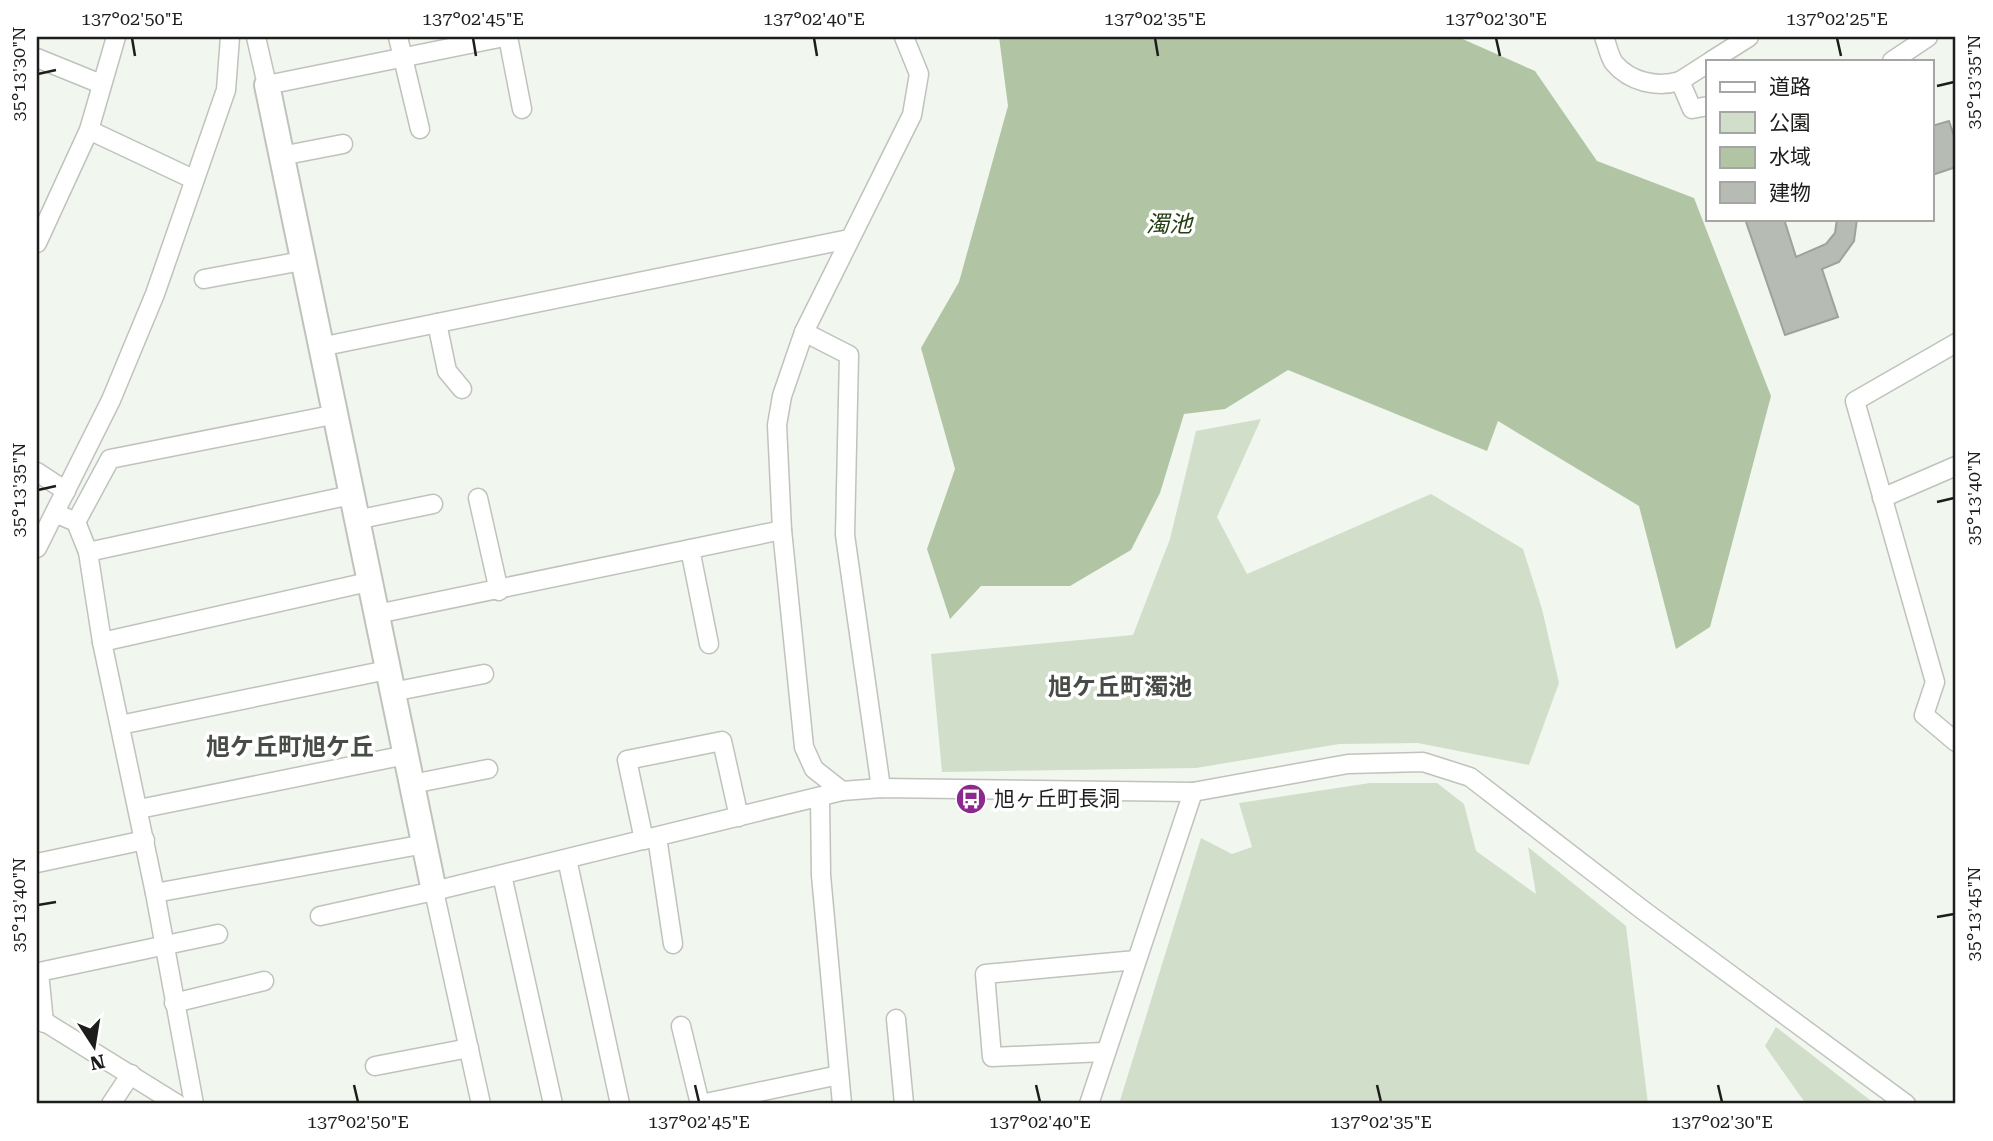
<svg xmlns="http://www.w3.org/2000/svg" width="1993" height="1141" font-family="'Roboto Serif','Noto Sans JP',serif">
<rect width="100%" height="100%" fill="#f1f6ef"/>
<g fill="#d1deca">
<path d="M1261,419l-44,98 30,57 184,-80 92,55 19,60 17,74 -30,82 -111,-22 -79,1 -143,24 -254,4 -11,-118 202,-19 37,-96 26,-108z"/>
<path d="M1370,783h67l27,21 12,47 60,43 -8,-47 98,79 22,178h-529l82,-266 31,16 20,-7 -13,-44z"/>
<path d="M1776,1027l99,77h-69l-41,-58z"/>
</g>
<path fill="#b1c5a5" d="M999,37h459l77,34 62,90 97,37 77,198 -61,231 -34,22 -37,-143 -141,-85 -11,30 -199,-81 -63,39 -41,5 -24,79 -29,57 -61,36h-89l-31,33 -23,-70 28,-80 -34,-121 38,-66 49,-176z"/>
<g fill="#b6bbb4" stroke="#9ea29c" stroke-width="2">
<path d="M1949,121l7,21v25l-24,8v-49z"/>
<path d="M1745,219h39l12,38 30,-13 9,-11 2,-14h20l-3,22 -15,21 -17,7 16,48 -53,18z"/>
</g>
<g fill="none" stroke-linecap="round" stroke-linejoin="round">
<g stroke="#bfc3bc" stroke-width="21">
<g id="street">
<path d="M256,37l11,48 237,-48"/>
<path d="M398,37l22,92"/>
<path d="M508,37l14,72"/>
<path d="M1604,37c3,7 5,19 10,26 16,19 43,25 66,18"/>
<path d="M37,58l64,26"/>
<path d="M1711,61l38,-24"/>
<path d="M1892,61l36,-24"/>
<path d="M1708,63l-28,18 12,28 16,-3"/>
<path d="M89,130l104,49"/>
<path d="M281,156l62,-12"/>
<path d="M37,243l52,-113 27,-93"/>
<path d="M204,279l98,-18"/>
<path d="M437,323l10,48 15,18"/>
<path d="M804,332l45,23 -4,180 36,253"/>
<path d="M1956,343l-101,58 80,281 -11,33 32,27"/>
<path d="M320,347l529,-108"/>
<path d="M37,472l29,19"/>
<path d="M478,498l21,93"/>
<path d="M1882,498l74,-32"/>
<path d="M55,513l21,9 12,30 14,90 53,251 270,-49"/>
<path d="M356,520l77,-16"/>
<path d="M76,522l34,-63 227,-45"/>
<path d="M37,548l74,-148 44,-106 71,-204 4,-53"/>
<path d="M690,549l19,95"/>
<path d="M88,552l263,-57"/>
<path d="M377,614l405,-84"/>
<path d="M102,642l266,-60"/>
<path d="M392,692l92,-18"/>
<path d="M120,725l267,-55"/>
<path d="M412,784l76,-15"/>
<path d="M842,791l-28,-22 -10,-22 -22,-217 -5,-105 5,-29 22,-64 108,-217 7,-41 -15,-37"/>
<path d="M820,797l1,78 21,229"/>
<path d="M139,809l267,-54"/>
<path d="M657,837l16,107"/>
<path d="M644,840l-17,-80 95,-19 17,76"/>
<path d="M567,859l53,245"/>
<path d="M37,863l108,-23"/>
<path d="M502,875l51,229"/>
<path d="M434,891l47,213"/>
<path d="M155,893l39,211"/>
<path d="M320,916l114,-25 408,-100 39,-3 312,4 155,-28 75,-2 47,15 174,134 262,193"/>
<path d="M174,1003l90,-22"/>
<path d="M37,1017l140,87"/>
<path d="M896,1019l8,85"/>
<path d="M44,1023l-5,-51 179,-38"/>
<path d="M681,1026l19,78"/>
<path d="M1104,1052l-112,5 -7,-83 151,-14"/>
<path d="M375,1066l94,-18"/>
<path d="M111,1104l20,-30"/>
<path d="M701,1104l138,-29"/>
<path d="M1089,1104l104,-312"/>
</g>
</g>
<g stroke="#bfc3bc" stroke-width="28">
<path id="secondary" d="M267,85l167,806"/>
</g>
<use href="#street" stroke="#fff" stroke-width="18"/>
<use href="#secondary" stroke="#fff" stroke-width="24"/>
</g>
<path fill="none" stroke="#1d1e1c" stroke-width="2.5" d="M132,38l3,18M473,38l3,18M814,38l3,18M1155,38l3,18M1496,38l4,18M1837,38l4,18M38,74l18,-4M1937,86l17,-4M38,490l18,-4M1937,502l17,-4M38,905l18,-3M1937,917l17,-3M354,1085l4,17M695,1085l4,17M1036,1085l4,17M1377,1085l4,17M1718,1085l4,17"/>
<defs>
<g id="bus-disc" transform="scale(1.575)"><circle r="9.5" fill="#8d288e" stroke="#fff"/><path d="M-5-6H5V4H4V6H2V4H-2V6H-4V4H-5ZM-3.5-4V0h7V-4ZM-3.5 1.2v1.5H-2V1.2ZM2 1.2v1.5H3.5V1.2Z" fill="#fff"/></g>
</defs>
<g fill-rule="evenodd">
<use href="#bus-disc" x="971" y="799"/>
</g>
<g text-anchor="middle" dominant-baseline="central" stroke-width="7" stroke-linejoin="round" paint-order="stroke">
<g font-size="21" fill="#1d1e1c" stroke="#fff" text-anchor="start">
<text x="994" y="799">旭ヶ丘町長洞</text>
</g>
<g font-size="23" font-style="italic" fill="#243f10" stroke="#fff">
<text x="1169" y="224">濁池</text>
</g>
<g font-size="24" font-weight="bold" fill="#484c46" stroke="#fff">
<text x="1120" y="687">旭ケ丘町濁池</text>
<text x="290" y="747">旭ケ丘町旭ケ丘</text>
</g>
</g>
<rect width="1993" height="1141" fill="none" stroke="#ffffff" stroke-width="77"/>
<rect x="1706" y="60" width="228" height="161" fill="#ffffff" stroke="#a5a5a4" stroke-width="2"/>
<rect x="1720" y="82" width="35" height="10" fill="#ffffff" stroke="#a5a5a4" stroke-width="2"/>
<text x="1769" y="94" font-size="21" fill="#1d1e1c">道路</text>
<rect x="1720" y="112" width="35" height="21" fill="#d1deca" stroke="#a5a5a4" stroke-width="2"/>
<text x="1769" y="130" font-size="21" fill="#1d1e1c">公園</text>
<rect x="1720" y="147" width="35" height="21" fill="#b1c5a5" stroke="#a5a5a4" stroke-width="2"/>
<text x="1769" y="164" font-size="21" fill="#1d1e1c">水域</text>
<rect x="1720" y="182" width="35" height="21" fill="#b6bbb4" stroke="#a5a5a4" stroke-width="2"/>
<text x="1769" y="200" font-size="21" fill="#1d1e1c">建物</text>
<g transform="translate(94 1046) rotate(168)" stroke="#ffffff" stroke-width="5" paint-order="stroke">
<path d="M0-5L12 26L0 18L-12 26Z" fill="#1d1e1c"/>
<text y="-10" font-size="19" font-weight="bold" text-anchor="middle" fill="#1d1e1c">N</text>
</g>
<rect x="38" y="38" width="1916" height="1064" fill="none" stroke="#1d1e1c" stroke-width="2.5"/>
<g font-size="18" text-anchor="middle" fill="#1d1e1c">
<text x="132" y="25">137°02'50"E</text>
<text x="473" y="25">137°02'45"E</text>
<text x="814" y="25">137°02'40"E</text>
<text x="1155" y="25">137°02'35"E</text>
<text x="1496" y="25">137°02'30"E</text>
<text x="1837" y="25">137°02'25"E</text>
<text transform="translate(19 74) rotate(-90)" y="6">35°13'30"N</text>
<text transform="translate(1974 82) rotate(-90)" y="6">35°13'35"N</text>
<text transform="translate(19 490) rotate(-90)" y="6">35°13'35"N</text>
<text transform="translate(1974 498) rotate(-90)" y="6">35°13'40"N</text>
<text transform="translate(19 905) rotate(-90)" y="6">35°13'40"N</text>
<text transform="translate(1974 914) rotate(-90)" y="6">35°13'45"N</text>
<text x="358" y="1128">137°02'50"E</text>
<text x="699" y="1128">137°02'45"E</text>
<text x="1040" y="1128">137°02'40"E</text>
<text x="1381" y="1128">137°02'35"E</text>
<text x="1722" y="1128">137°02'30"E</text>
</g>
</svg>
